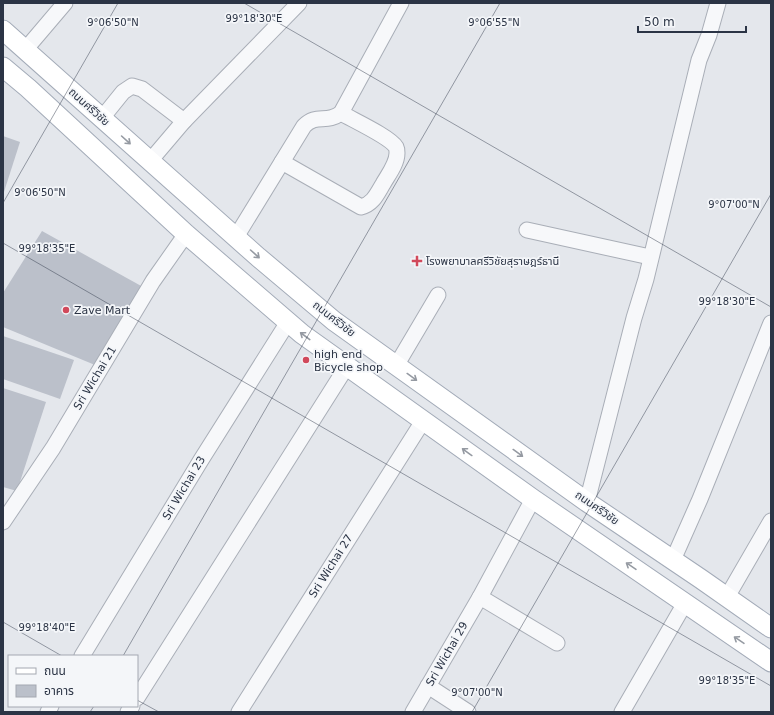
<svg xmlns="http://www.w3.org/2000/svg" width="774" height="715" font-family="'DejaVu Sans','Noto Sans Thai',sans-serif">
<rect width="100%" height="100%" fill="#e4e7ec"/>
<g fill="#bbc0ca">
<path d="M3,136l17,6 -17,53z"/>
<path d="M42,231l101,56 -48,78 -92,-38v-34z"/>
<path d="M3,336l71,24 -14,39 -57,-20z"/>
<path d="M3,388l43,14 -29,89 -14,-4z"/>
</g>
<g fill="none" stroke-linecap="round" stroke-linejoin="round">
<g stroke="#a9aeb7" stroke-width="17">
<g id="minor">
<path d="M25,50l40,-47"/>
<path d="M102,118l21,-26 9,-6 10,3 42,32"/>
<path d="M150,161l34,-40 115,-118"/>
<path d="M282,162l79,45c12,-3 16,-13 22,-23 5,-9 14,-20 14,-31 0,-1 0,-4 -1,-6 -6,-10 -43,-27 -55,-34"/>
<path d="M527,230l123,27"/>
<path d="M236,237l68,-111c13,-13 22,-2 37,-13l60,-110"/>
<path d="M396,366l42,-71"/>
<path d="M587,502l47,-184 12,-39 53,-219 10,-25 9,-32"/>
<path d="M3,522l50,-74 100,-167 33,-47"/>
<path d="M673,560l27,-61 71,-176"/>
<path d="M480,597l77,46"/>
<path d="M727,597l44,-76"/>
<path d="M82,656l119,-196 87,-138"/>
<path d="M428,686l40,26"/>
<path d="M137,698l210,-332"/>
<path d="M48,712l3,-6"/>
<path d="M128,712l4,-6"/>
<path d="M239,712l184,-291"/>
<path d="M413,712l67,-115 53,-98"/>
<path d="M622,712l63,-109"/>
</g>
</g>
<g stroke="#a3abb8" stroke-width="21">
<g id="major">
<path d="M3,30l255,227 76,64 253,181 114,77 70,49"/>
<path d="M3,67l25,21 158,146 116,100 231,165 238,163"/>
</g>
</g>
<use href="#minor" stroke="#f7f8fa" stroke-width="15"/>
<use href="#major" stroke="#fff" stroke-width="19"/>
</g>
<defs><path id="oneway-shaft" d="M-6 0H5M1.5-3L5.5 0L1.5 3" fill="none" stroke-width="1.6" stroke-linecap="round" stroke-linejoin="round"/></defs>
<g stroke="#959aa2">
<use href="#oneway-shaft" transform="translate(126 140) rotate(42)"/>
<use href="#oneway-shaft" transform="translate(255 254) rotate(42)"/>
<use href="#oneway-shaft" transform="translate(305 336) rotate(-143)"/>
<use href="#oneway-shaft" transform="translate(412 377) rotate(36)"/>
<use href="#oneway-shaft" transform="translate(467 452) rotate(-144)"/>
<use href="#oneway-shaft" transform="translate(518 453) rotate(36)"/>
<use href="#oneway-shaft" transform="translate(631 566) rotate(-146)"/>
<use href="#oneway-shaft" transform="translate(739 640) rotate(-146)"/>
</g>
<path fill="none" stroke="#2b3445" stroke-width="1" stroke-opacity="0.45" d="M244,3l527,304M3,203l115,-200M3,243l768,443M3,622l59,34M123,656l377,-653M137,700l22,12M90,712l4,-6M472,712l299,-518"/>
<g fill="#d1495b" stroke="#f4f6f9" stroke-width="1.5">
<path d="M415 255h4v4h4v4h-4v4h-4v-4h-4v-4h4z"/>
<circle cx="66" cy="310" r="4"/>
<circle cx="306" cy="360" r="4"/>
</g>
<g text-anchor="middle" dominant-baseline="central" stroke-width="3.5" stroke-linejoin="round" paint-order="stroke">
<g font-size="11" fill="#2b3445" stroke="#f4f6f9">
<text transform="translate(89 107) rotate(42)">ถนนศรีวิชัย</text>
<text transform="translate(334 319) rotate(38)">ถนนศรีวิชัย</text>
<text transform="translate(95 378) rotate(-59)">Sri Wichai 21</text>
<text transform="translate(184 488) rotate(-59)">Sri Wichai 23</text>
<text transform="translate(597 508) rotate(35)">ถนนศรีวิชัย</text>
<text transform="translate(331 566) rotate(-58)">Sri Wichai 27</text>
<text transform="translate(447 654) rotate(-60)">Sri Wichai 29</text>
</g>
<g font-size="11" fill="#2b3445" stroke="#f4f6f9" text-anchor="start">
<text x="426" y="261">โรงพยาบาลศรีวิชัยสุราษฎร์ธานี</text>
<text x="74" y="310">Zave Mart</text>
<text x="314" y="354">high end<tspan x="314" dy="13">Bicycle shop</tspan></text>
</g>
</g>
<g font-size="10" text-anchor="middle" fill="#2b3445" stroke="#f4f6f9" stroke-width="3.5" stroke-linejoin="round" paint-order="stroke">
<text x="254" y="22">99°18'30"E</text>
<text x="113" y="26">9°06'50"N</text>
<text x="494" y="26">9°06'55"N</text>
<text x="40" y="196">9°06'50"N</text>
<text x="734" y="208">9°07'00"N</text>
<text x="47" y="252">99°18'35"E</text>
<text x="727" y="305">99°18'30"E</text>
<text x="47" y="631">99°18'40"E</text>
<text x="727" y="684">99°18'35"E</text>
<text x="477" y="696">9°07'00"N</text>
</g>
<rect width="774" height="715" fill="none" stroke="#2b3445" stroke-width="8"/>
<rect x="8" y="655" width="130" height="52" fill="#f4f6f9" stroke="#a4a8b1"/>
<rect x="16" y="668" width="20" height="6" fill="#ffffff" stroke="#a4a8b1"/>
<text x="44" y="675" font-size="12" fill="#2b3445">ถนน</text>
<rect x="16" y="685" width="20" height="12" fill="#bbc0ca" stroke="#a4a8b1"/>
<text x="44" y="695" font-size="12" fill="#2b3445">อาคาร</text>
<path d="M638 26v6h108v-6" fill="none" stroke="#2b3445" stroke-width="2"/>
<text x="644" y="26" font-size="12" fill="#2b3445" stroke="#f4f6f9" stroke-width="3" paint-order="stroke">50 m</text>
</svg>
